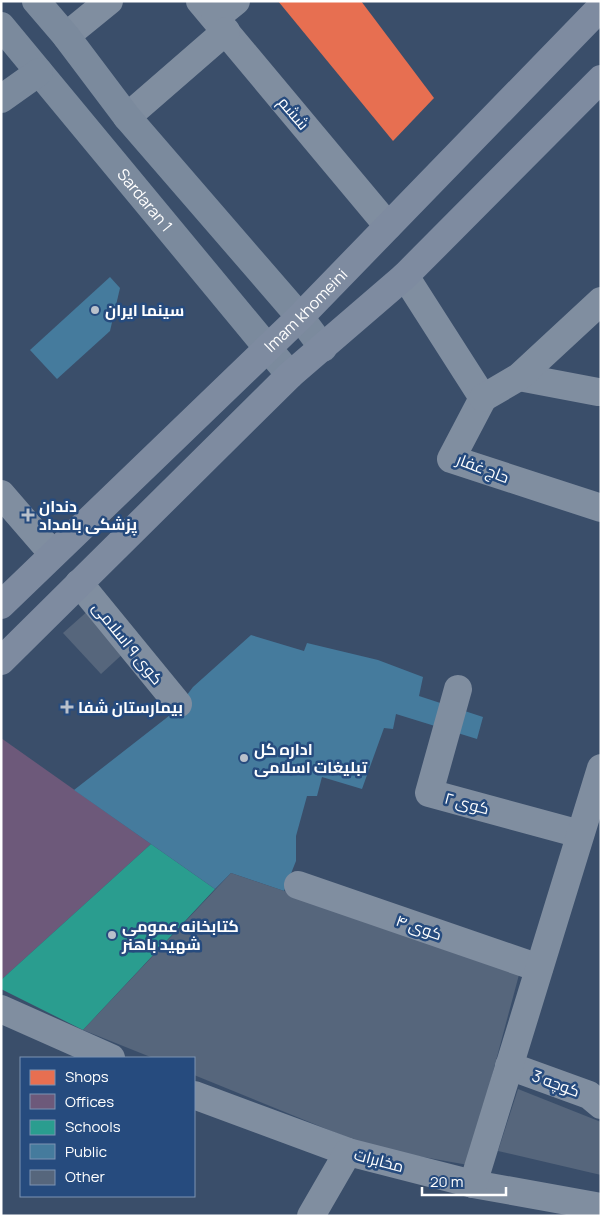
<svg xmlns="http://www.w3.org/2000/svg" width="602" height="1217" font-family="Manrope,Cairo,sans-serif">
<rect width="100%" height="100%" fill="#3a4e6a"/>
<path fill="#e76f51" d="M278,1h83l73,97 -41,43z"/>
<path fill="#6d597a" d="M1,738l150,106 -150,136z"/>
<path fill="#2a9d8f" d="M151,844l64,45 -132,141 -82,-41v-9z"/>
<g fill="#457b9d">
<path d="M110,277l10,11 -10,43 -53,48 -27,-29z"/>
<path d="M251,635l53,16 3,-8 71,17 45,17 -4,19 64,21 -6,22 -81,-25 -3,15 -9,-1 -22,61 -40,-12 -5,19h-10l-11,40v25l-12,30 -53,-18 -16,16 -141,-99 100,-78 19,-25z"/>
</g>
<g fill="#56667c">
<path d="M90,609l37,41 -26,24 -38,-41z"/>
<path d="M231,873l289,98 -52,194 -95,-17 -179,-73v-17h-41l-70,-28z"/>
<path d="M518,1089l83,33v53l-103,-24z"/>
</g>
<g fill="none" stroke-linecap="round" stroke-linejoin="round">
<g stroke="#808ea0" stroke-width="28">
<path d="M200,1l188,225"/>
<path d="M215,18l21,-17"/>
<path d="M66,36l43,-35"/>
<path d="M127,117l99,-86"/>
<path d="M405,276l78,122 -32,61 150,49"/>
<path d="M519,377l79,15"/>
<path d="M483,398l36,-21 82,-76"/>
<path d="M1,494l52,60"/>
<path d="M79,583l99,121"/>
<path d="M458,689l-29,104 151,41"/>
<path d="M298,885l241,83"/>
<path d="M1,1009l110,49"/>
<path d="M509,1066l80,29 12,10"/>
<path d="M194,1095l154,57 125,32 128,23"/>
<path d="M473,1184l128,-416"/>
<path d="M311,1216l37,-64"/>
</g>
<g stroke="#7b8a9d" stroke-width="28">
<path d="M36,1l30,35 61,81 173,200 23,31"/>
<path id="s1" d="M1,26l289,349"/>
<path d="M1,99l38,-27"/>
</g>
<g stroke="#7e8ba0" stroke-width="28">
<path id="s2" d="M1,605l299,-288 301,-310"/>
<path d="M1,661l289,-286 115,-99 196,-197"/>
</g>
</g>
<g fill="#bac1cb" stroke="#264b7e" stroke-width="2">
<circle cx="95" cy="310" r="5"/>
<path d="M25.5 507.5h5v5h5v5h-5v5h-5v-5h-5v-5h5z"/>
<path d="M64.5 699.5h5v5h5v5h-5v5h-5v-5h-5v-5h5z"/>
<circle cx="244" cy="758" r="5"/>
<circle cx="112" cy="935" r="5"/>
</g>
<g text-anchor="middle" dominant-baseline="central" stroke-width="5" stroke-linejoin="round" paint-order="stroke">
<g font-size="16" fill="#fff" stroke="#264b7e">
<text transform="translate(294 113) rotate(50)">ششم</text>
<text stroke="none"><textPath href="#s1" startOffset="226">Sardaran 1</textPath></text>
<text stroke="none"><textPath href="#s2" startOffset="424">Imam khomeini</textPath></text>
<text transform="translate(483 468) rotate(21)">حاج غفار</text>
<text transform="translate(128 643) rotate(51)">کوی ۹ اسلامی</text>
<text transform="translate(467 803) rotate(15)">کوی ۲</text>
<text transform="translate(419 927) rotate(19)">کوی ۴</text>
<text transform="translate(556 1083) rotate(20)">کوچه 3</text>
<text transform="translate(379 1160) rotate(15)">مخابرات</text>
</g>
<g font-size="16" font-weight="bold" fill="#fff" stroke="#264b7e" text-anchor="start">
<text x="105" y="310">سینما ایران</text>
<text x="39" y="506">دندان‌<tspan x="39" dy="18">پزشکی بامداد</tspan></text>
<text x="78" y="707">بیمارستان شفا</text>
<text x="254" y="749">اداره کل<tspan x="254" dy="18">تبلیغات اسلامی</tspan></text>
<text x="122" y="926">کتابخانه عمومی<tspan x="122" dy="18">شهید باهنر</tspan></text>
</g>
</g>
<rect width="602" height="1217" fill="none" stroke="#ffffff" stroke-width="5"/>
<rect x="20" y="1057" width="175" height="140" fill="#264b7e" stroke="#7d93b2"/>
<rect x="30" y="1070" width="25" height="15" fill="#e76f51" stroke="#7d93b2"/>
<text x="65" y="1082" font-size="15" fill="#ffffff">Shops</text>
<rect x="30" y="1094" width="25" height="15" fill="#6d597a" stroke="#7d93b2"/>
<text x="65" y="1107" font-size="15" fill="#ffffff">Offices</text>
<rect x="30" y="1120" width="25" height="15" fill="#2a9d8f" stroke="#7d93b2"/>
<text x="65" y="1132" font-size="15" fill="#ffffff">Schools</text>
<rect x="30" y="1144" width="25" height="15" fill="#457b9d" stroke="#7d93b2"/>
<text x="65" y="1157" font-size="15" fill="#ffffff">Public</text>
<rect x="30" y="1170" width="25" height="15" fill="#56667c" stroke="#7d93b2"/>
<text x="65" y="1182" font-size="15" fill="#ffffff">Other</text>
<path d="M422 1187v8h84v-8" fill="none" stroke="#ffffff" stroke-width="2.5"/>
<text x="430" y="1187" font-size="15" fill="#ffffff" stroke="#264b7e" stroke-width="4" paint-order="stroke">20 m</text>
</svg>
